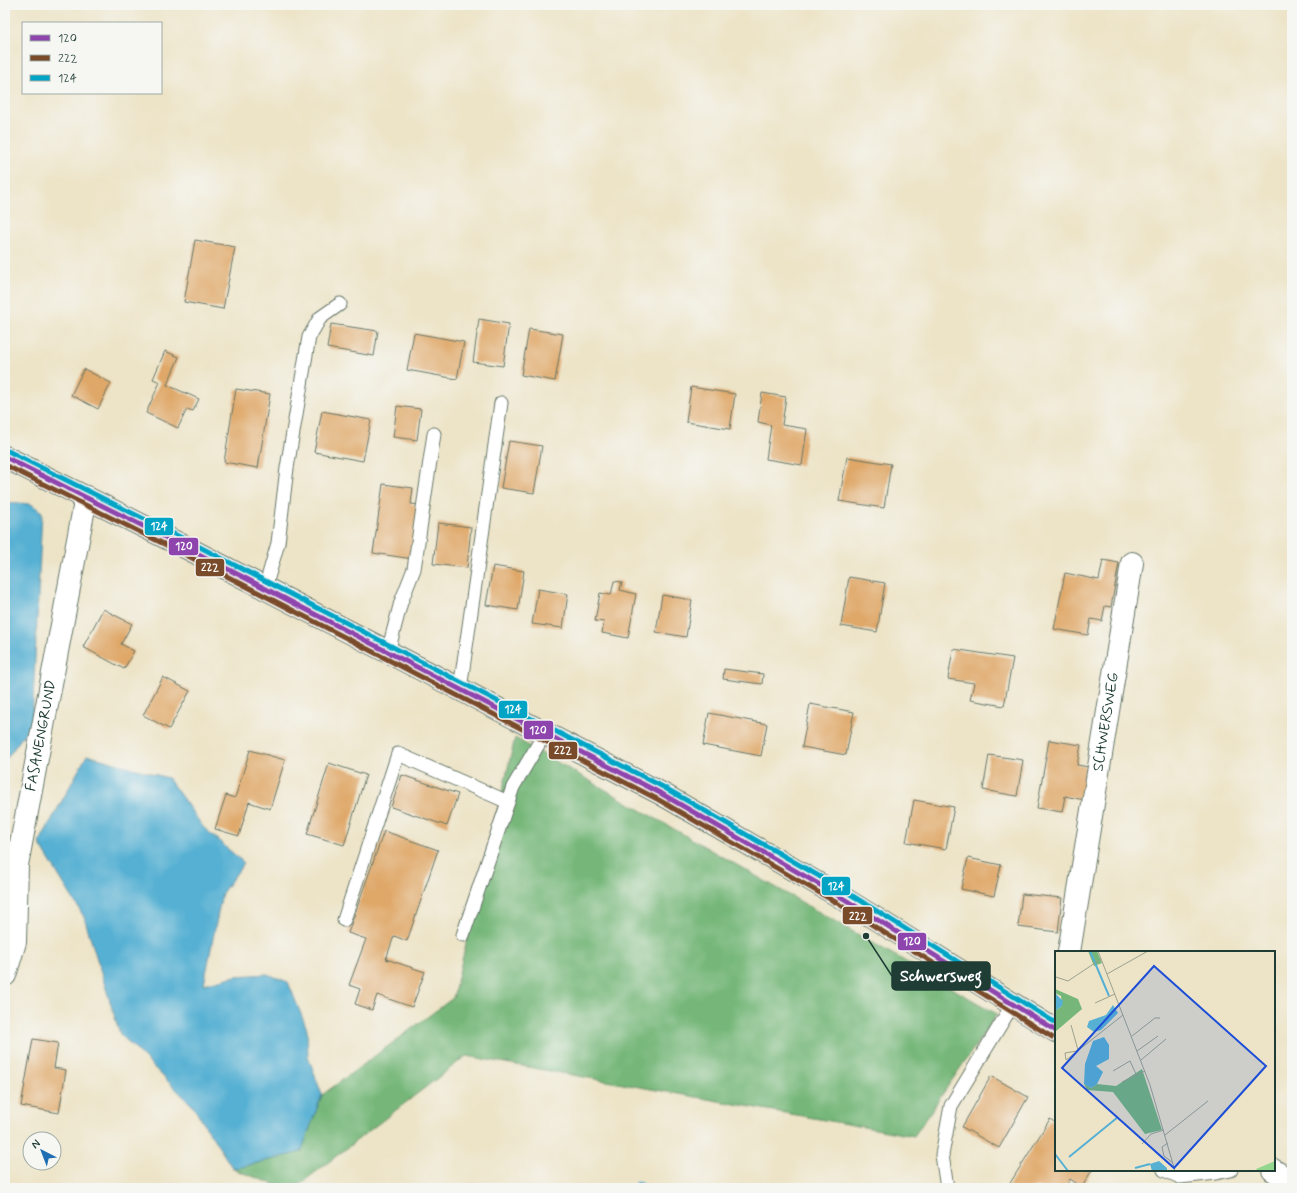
<svg xmlns="http://www.w3.org/2000/svg" width="1297" height="1193" font-family="Mynerve,sans-serif">
<rect width="100%" height="100%" fill="#f6f6f2"/>
<filter id="ink" filterUnits="userSpaceOnUse"><feTurbulence type="fractalNoise" baseFrequency=".025" numOctaves="2"/><feDisplacementMap in="SourceGraphic" scale="8" xChannelSelector="R" yChannelSelector="G"/><feConvolveMatrix kernelMatrix="1 2 1 2 8 2 1 2 1" color-interpolation-filters="sRGB"/></filter>
<filter id="wash" filterUnits="userSpaceOnUse"><feTurbulence type="fractalNoise" baseFrequency=".012" numOctaves="4" result="noise"/><feDisplacementMap in="SourceGraphic" scale="16" xChannelSelector="R" yChannelSelector="G"/><feGaussianBlur stdDeviation="0.9" result="paint"/><feColorMatrix in="noise" values="0 0 0 0 0 0 0 0 0 0 0 0 0 0 0 0 0 1.4 0 .05"/><feComposite in="paint" operator="in"/></filter>
<g filter="url(#wash)">
<rect width="100%" height="100%" fill="#ede4c8"/>
<path fill="#76b779" stroke="#4a7a56" d="M515,738l482,276 -83,122 -448,-80 -171,132h-11l-51,-19 68,-17 21,-57 131,-97z"/>
<g fill="#56b0d3" stroke="#3a7684">
<path d="M5,502l26,2 11,8 -10,211 -27,38z"/>
<path d="M87,755l81,23 35,49 41,36 -22,30 -18,91 32,-8 31,-2 21,8 19,47 1,27 14,39 -21,57 -68,17 -41,-64 -72,-71 -36,-117 -45,-74z"/>
</g>
<g fill="none" stroke-linecap="round" stroke-linejoin="round">
<path stroke="#56b0d3" stroke-width="8" d="M637,1188l1,-3"/>
</g>
<g id="blocks">
<g fill="#dfa767">
<path d="M195,240l40,7 -12,62 -39,-7z"/>
<path d="M479,319l30,5 -6,42 -30,-4z"/>
<path d="M331,324l47,7 -4,25 -47,-8z"/>
<path d="M529,329l34,5 -8,47 -34,-6z"/>
<path d="M414,333l50,9 -7,37 -50,-9z"/>
<path d="M165,351l14,6 -12,28 32,14 -6,12 -6,-2 -9,19 -32,-15 14,-31 -7,-3z"/>
<path d="M84,369l27,14 -13,26 -27,-14z"/>
<path d="M691,387l44,7 -5,35 -44,-7z"/>
<path d="M236,389l34,5 -12,74 -34,-6z"/>
<path d="M762,393l24,4 -4,28 25,4 -5,36 -36,-6 5,-34 -13,-3z"/>
<path d="M397,406l24,3 -4,31 -24,-3z"/>
<path d="M322,411l49,9 -8,41 -49,-9z"/>
<path d="M509,441l33,5 -8,47 -33,-5z"/>
<path d="M847,457l44,7 -7,44 -45,-7z"/>
<path d="M383,484l30,4 -2,16 10,1 -8,54 -40,-6z"/>
<path d="M438,523l33,4 -4,41 -34,-4z"/>
<path d="M1103,560l16,3 -8,44 -6,-1 -3,15 -11,-2 -3,16 -34,-6 11,-56 34,7z"/>
<path d="M493,566l31,5 -6,39 -32,-5z"/>
<path d="M849,577l36,6 -8,49 -36,-6z"/>
<path d="M614,581l8,1 -2,8 16,4 -8,44 -26,-5 2,-11 -9,-1 5,-28 11,2z"/>
<path d="M538,589l30,5 -5,34 -31,-4z"/>
<path d="M662,595l30,5 -6,37 -30,-5z"/>
<path d="M103,609l29,15 -11,20 13,7 -10,18 -41,-22z"/>
<path d="M953,649l60,9 -9,48 -34,-6 4,-17 -26,-4z"/>
<path d="M724,669l39,5 -1,10 -39,-5z"/>
<path d="M163,677l27,14 -21,38 -26,-14z"/>
<path d="M810,704l44,8 -8,43 -44,-8z"/>
<path d="M709,713l58,11 -6,32 -58,-11z"/>
<path d="M1049,740l32,5 -4,20 12,2 -5,33 -19,-4 -3,16 -25,-4z"/>
<path d="M250,750l35,10 -15,49 -21,-7 -10,34 -24,-7 11,-34 9,3z"/>
<path d="M989,755l34,5 -6,36 -34,-6z"/>
<path d="M329,763l37,12 -22,70 -37,-11z"/>
<path d="M402,775l56,19 -11,32 -56,-19z"/>
<path d="M914,800l40,7 -8,42 -40,-7z"/>
<path d="M384,831l54,19 -31,91 -13,-5 -8,23 39,13 -13,35 -35,-12 -5,15 -17,-6 5,-15 -11,-4 17,-46 -18,-6z"/>
<path d="M968,858l33,7 -7,31 -33,-7z"/>
<path d="M1022,894l40,4 -4,34 -40,-5z"/>
<path d="M33,1039l25,4 -4,25 12,2 -7,43 -38,-7z"/>
<path d="M991,1076l37,21 -29,51 -37,-21z"/>
<path d="M1050,1119l6,4v47h36l-10,17 -12,-8 -5,9h-58z"/>
</g>
</g>
</g>
<g filter="url(#ink)">
<use href="#blocks" fill-opacity="0" stroke="#677768" stroke-width="1"/>
<g fill="none" stroke-linecap="round" stroke-linejoin="round">
<g stroke="#677768" stroke-width="15">
<g id="service">
<path d="M265,588l13,-45 9,-75 22,-131 11,-19 20,-14"/>
<path d="M388,652l13,-50 13,-33 20,-135"/>
<path d="M460,689l41,-286"/>
<path d="M344,920l54,-166 110,48"/>
<path d="M463,935l50,-148 32,-54"/>
<path d="M1164,1170l16,7 36,-4 15,-3"/>
<path d="M947,1188l-5,-33 9,-49 62,-102"/>
</g>
</g>
<g stroke="#677768" stroke-width="24">
<g id="minor">
<path id="s1" d="M1069,952l63,-389"/>
<path id="s2" d="M5,975l10,-33 2,-77 69,-368"/>
</g>
</g>
<g stroke="#677768" stroke-width="24">
<g id="tertiary">
<path d="M5,457l186,93 471,244 179,103 215,134"/>
<path d="M1273,1170l19,12"/>
</g>
</g>
<use href="#service" stroke="#fff" stroke-width="13"/>
<use href="#minor" stroke="#fff" stroke-width="22"/>
<use href="#tertiary" stroke="#fff" stroke-width="22"/>
<g stroke="#f6f6f2" stroke-width="8">
<path id="bus-1" d="M5,457l186,93 471,244 179,103 215,134"/>
</g>
<g stroke="#f6f6f2" stroke-width="8">
<path id="bus-2" d="M5,465l183,91 471,244 178,103 215,134"/>
</g>
<g stroke="#f6f6f2" stroke-width="8">
<path id="bus-3" d="M8,451l186,93 471,244 180,103 211,132"/>
</g>
<use href="#bus-1" stroke="#8e44ad" stroke-width="5"/>
<use href="#bus-2" stroke="#7a4b2a" stroke-width="5"/>
<use href="#bus-3" stroke="#02a4c6" stroke-width="5"/>
</g>
</g>
<g text-anchor="middle" dominant-baseline="central" stroke-width="3" stroke-linejoin="round" paint-order="stroke">
<g font-size="15" fill="#1f3d34" stroke="#f6f6f2">
<text stroke="none"><textPath href="#s1" startOffset="233">SCHWERSWEG</textPath></text>
<text stroke="none"><textPath href="#s2" startOffset="243">FASANENGRUND</textPath></text>
</g>
</g>
<g transform="translate(1055 951)">
<rect width="220" height="220" fill="#ede4c8"/>
<path d="M220,210v10h-17l-2,-2z" fill="#93d68e"/>
<path d="M33,0h9l5,12 -8,3zM0,38l23,10 4,10 -27,23v-21l7,-5 -1,-10 -6,-3zM87,118l20,61 -17,4 -32,-42 -26,-2 -3,-6 7,4 6,-4 19,2z" fill="#76b779"/>
<path d="M0,42l8,8 -1,5 -7,5zM58,54l5,8 -17,17 -7,2 -7,-5 2,-6 17,-6zM49,86l5,8v14l-13,7 7,6 -6,12 -6,4 -7,-4 1,-20 8,-23zM104,210l8,7v3h-15l-2,-7z" fill="#56b0d3"/>
<path fill="none" stroke="#56b0d3" stroke-width="2" d="M35,0l19,45M0,203l13,17M14,206l49,-40M80,217l15,-4"/>
<path fill="none" stroke="#9ba18d" stroke-width="1" d="M43,0l52,134 25,86M52,23l41,-23M1,26l12,4 33,-22M40,52l20,-9M16,74l7,25M77,85l23,-18h5M22,100l-12,2 1,7 57,-45M82,100l21,-15M86,109l25,-21M58,120l17,-10 6,13M67,131l23,-11M110,184l43,-34M113,192l-6,4 2,9 9,7M87,193l9,-10 13,-4"/>
<path fill="#1d4ed8" fill-opacity="0.15" stroke="#1d4ed8" stroke-width="2" d="M99,15l112,100 -92,102 -112,-100z"/>
<rect width="220" height="220" fill="none" stroke="#1f3d34" stroke-width="2"/>
</g>
<path fill="none" stroke="#1f3d34" stroke-width="1.5" d="M866 936L892 976"/>
<circle fill="#1f3d34" stroke="#f6f6f2" stroke-width="1.5" cx="866" cy="936" r="4"/>
<rect fill="#1f3d34" stroke="#1f3d34" stroke-width="1.5" x="892" y="962" width="98" height="28" rx="4"/>
<g font-size="16" text-anchor="middle" font-weight="bold" fill="#fff">
<text x="941" y="981">Schwersweg</text>
</g>
<g stroke="#f6f6f2" stroke-width="1.5">
<rect x="144" y="517" width="30" height="19" rx="4" fill="#02a4c6"/>
<rect x="168" y="537" width="31" height="19" rx="4" fill="#8e44ad"/>
<rect x="195" y="558" width="30" height="19" rx="4" fill="#7a4b2a"/>
<rect x="498" y="700" width="30" height="19" rx="4" fill="#02a4c6"/>
<rect x="523" y="720" width="31" height="20" rx="4" fill="#8e44ad"/>
<rect x="548" y="741" width="30" height="19" rx="4" fill="#7a4b2a"/>
<rect x="821" y="876" width="30" height="20" rx="4" fill="#02a4c6"/>
<rect x="842" y="906" width="31" height="19" rx="4" fill="#7a4b2a"/>
<rect x="897" y="932" width="30" height="19" rx="4" fill="#8e44ad"/>
</g>
<g font-size="11" text-anchor="middle" font-weight="bold" fill="#fff">
<text x="159" y="530">124</text>
<text x="184" y="550">120</text>
<text x="210" y="571">222</text>
<text x="513" y="713">124</text>
<text x="538" y="734">120</text>
<text x="563" y="754">222</text>
<text x="836" y="890">124</text>
<text x="858" y="920">222</text>
<text x="912" y="945">120</text>
</g>
<rect width="1297" height="1193" fill="none" stroke="#f6f6f2" stroke-width="20"/>
<rect x="22" y="22" width="140" height="72" fill="#f6f6f2" stroke="#a0aca6"/>
<rect x="30" y="35" width="20" height="6" fill="#8e44ad" stroke="#a0aca6"/>
<text x="58" y="42" font-size="12" fill="#1f3d34">120</text>
<rect x="30" y="55" width="20" height="6" fill="#7a4b2a" stroke="#a0aca6"/>
<text x="58" y="62" font-size="12" fill="#1f3d34">222</text>
<rect x="30" y="75" width="20" height="6" fill="#02a4c6" stroke="#a0aca6"/>
<text x="58" y="82" font-size="12" fill="#1f3d34">124</text>
<g transform="translate(42 1151) rotate(318)"><circle r="19" fill="#f6f6f2" stroke="#a0aca6"/>
<path d="M0-3L7 15L0 10L-7 15Z" fill="#1f6fb2"/>
<text y="-6" font-size="11" font-weight="bold" text-anchor="middle" fill="#1f3d34">N</text>
</g>
</svg>
